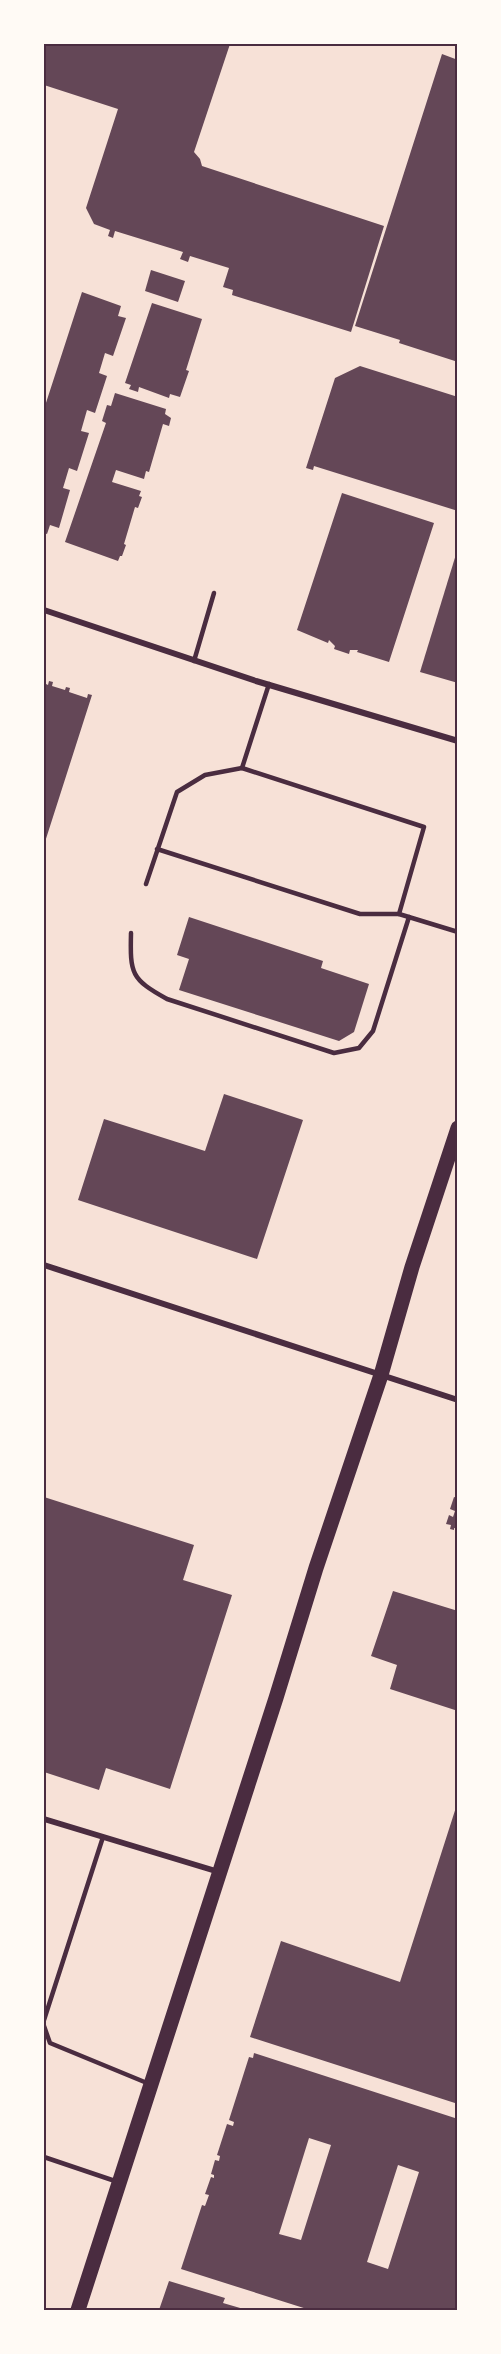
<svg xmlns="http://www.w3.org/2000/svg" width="501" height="2354" font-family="Lora,serif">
<rect width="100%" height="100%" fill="#f7e1d7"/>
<g fill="#644757" fill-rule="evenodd">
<path d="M44,44h186l-36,108 6,7 2,7 182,60 -33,106 -119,-37 1,-5 -10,-3 6,-19 -39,-12 -2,6 -8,-3 3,-7 -68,-21 -2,7 -5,-2 2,-6 -16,-6 -8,-16 32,-99 -74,-24z"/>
<path d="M442,54l16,6v302l-59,-19 1,-3 -45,-14z"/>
<path d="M151,270l34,11 -7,21 -33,-11z"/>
<path d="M82,292l39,14 -3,10 8,2 -13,38 -8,-3 -6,20 8,3 -12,37 -8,-3 -6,21 8,2 -12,38 -8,-3 -6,20 7,2 -11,38 -9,-3 -3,9 -3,-1v-124z"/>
<path d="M152,303l50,16 -16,51 3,1 -9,26 -10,-3 -1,4 -30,-11 -1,5 -9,-3 2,-4 -6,-2z"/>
<path d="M360,366l98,31v114l-144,-45 -1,4 -7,-2 29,-90z"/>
<path d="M115,393l51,16 -1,5 6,4 -2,8 -6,-2 -14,48 -3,-1 -2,8 -28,-9 -4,12 29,9 -2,5 3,1 -4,11 -3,-1 -11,37 2,1 -4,11h-2l-2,5 -53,-19 41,-119 -4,-2 5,-16 4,1z"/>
<path d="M342,493l92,30 -45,139 -32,-10 1,-2h-8l-1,4 -15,-5 1,-3 -6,-6 -1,3 -31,-13z"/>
<path d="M457,551l1,1v131l-38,-11z"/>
<path d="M49,681l4,1 -1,4 13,4 1,-3 4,1 -1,4 18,6 1,-4 4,1 -48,150v-162l4,2z"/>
<path d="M189,917l134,44 -2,7 48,16 -15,48 -15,9 -160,-51 10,-31 -12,-4z"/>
<path d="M224,1094l79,26 -46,139 -179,-59 26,-81 101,32z"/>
<path d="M44,1497l150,48 -11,35 49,15 -62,194 -64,-21 -7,22 -55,-18z"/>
<path d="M454,1497l4,1v31l-4,-1v2l-4,-1 1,-4 -5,-1 3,-9 4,2 2,-6 -5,-2z"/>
<path d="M393,1591l65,20v100l-68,-22 7,-24 -26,-9z"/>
<path d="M458,1801v303l-208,-67 31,-96 119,41z"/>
<path d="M254,2053l204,66v191h-148l-129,-41 21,-64 3,1 4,-11 -4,-1 6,-17 3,1v-3l-3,-1 4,-14 4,1 1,-5 -3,-1 10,-31 6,2 1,-4 -5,-2 20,-63 4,1zM309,2138l22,7 -30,95 -22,-6zM398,2165l21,7 -31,97 -21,-7z"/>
<path d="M169,2281l56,17 -2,5 24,7h-88z"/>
</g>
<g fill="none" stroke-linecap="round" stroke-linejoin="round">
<g stroke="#4a2c40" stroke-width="4.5">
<path d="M194,661l20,-68"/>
<path d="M242,768l27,-84"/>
<path d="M157,849l203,65h39l59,18"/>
<path d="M146,884l31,-92 28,-17 37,-7 182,59 -25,87"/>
<path d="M131,933c-1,41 0,46 36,66l167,54 25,-5 14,-17 36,-114"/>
<path d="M44,2020l59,-183"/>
<path d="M44,2026l6,17 97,40"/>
<path d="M44,2157l74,25"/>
</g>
<g stroke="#4a2c40" stroke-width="6">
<path d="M44,610l212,71 202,60"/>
<path d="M44,1265l414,135"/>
<path d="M44,1819l175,53"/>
</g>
<path stroke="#4a2c40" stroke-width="15" d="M78,2310l198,-612 40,-130 65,-193 31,-108 46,-139"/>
</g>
<rect width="501" height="2354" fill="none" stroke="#fffaf5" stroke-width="90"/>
<rect x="45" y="45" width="411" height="2264" fill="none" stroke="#4a2c40" stroke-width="2"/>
</svg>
